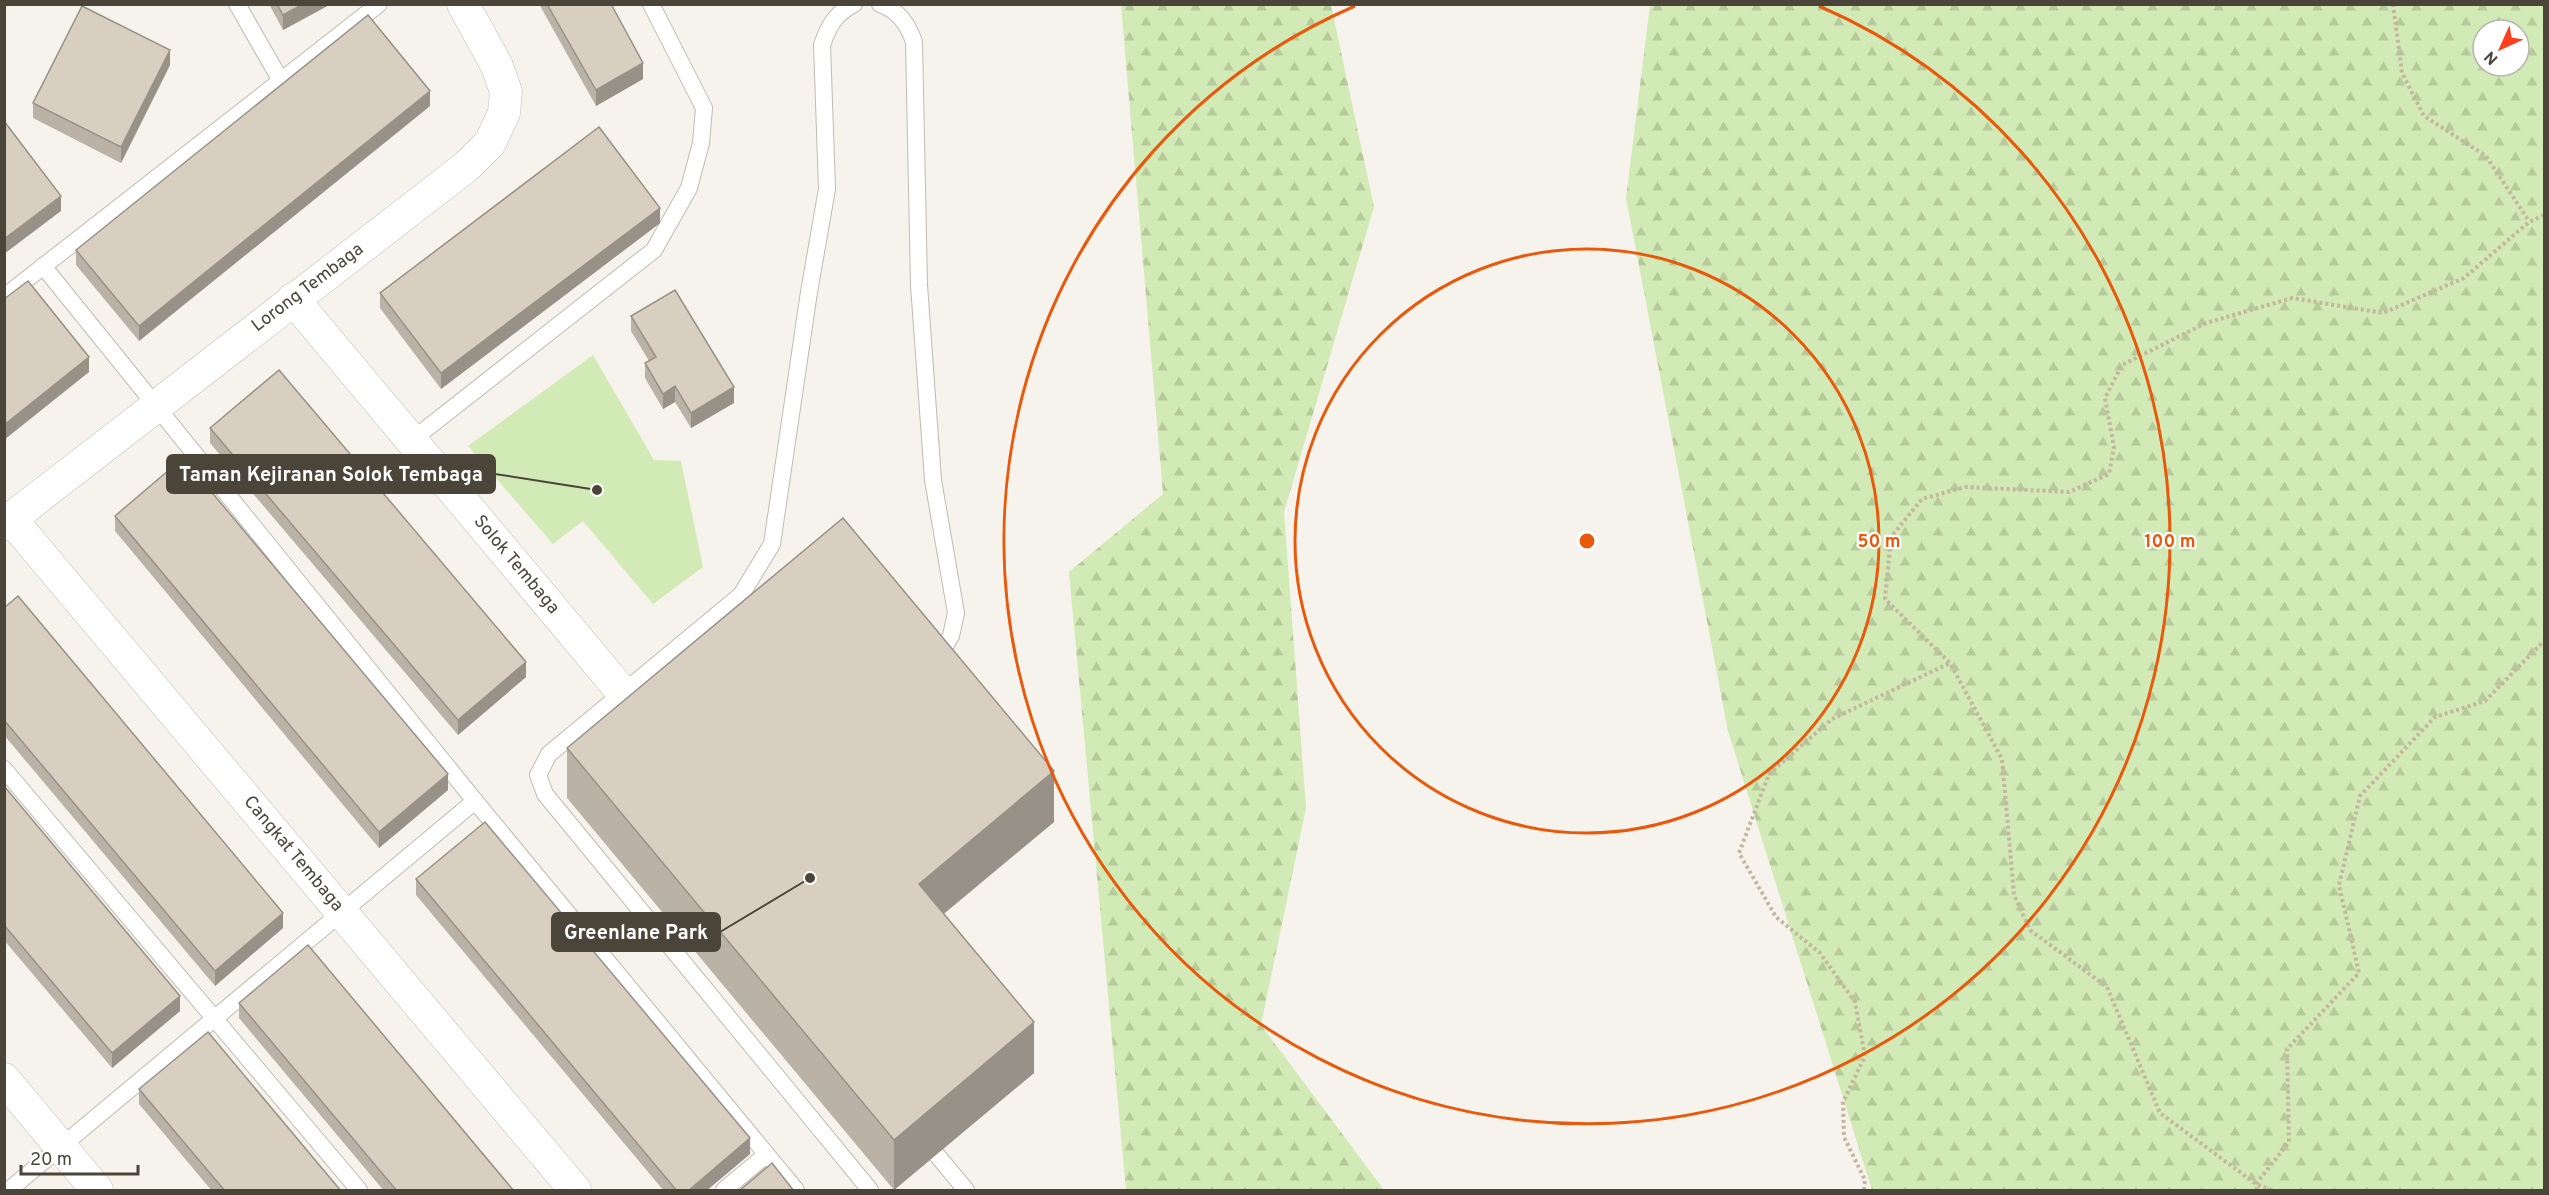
<svg xmlns="http://www.w3.org/2000/svg" width="2549" height="1195" font-family="Overpass,sans-serif">
<defs>
<pattern id="forest-firs" width="22" height="20" patternUnits="userSpaceOnUse" patternTransform="scale(1.5)"><rect width="22" height="20" fill="#d2eab5"/><path d="M5 1l3.5 6h-7zM16 11l3.5 6h-7z" fill="#b6ca9c"/></pattern>
</defs>
<rect width="100%" height="100%" fill="#f6f3ec"/>
<path fill="#d2eab5" d="M593,355l61,105 27,1 22,106 -50,37 -70,-83 -30,23 -85,-98z"/>
<g fill="url(#forest-firs)" fill-rule="evenodd">
<path d="M1121,5h210l43,202 -90,305 22,296 -45,217 123,165h-258l-57,-618 94,-78z"/>
<path d="M1650,5h894v1185h-672l-144,-459 -102,-533zM2483,30h36v36h-36z"/>
</g>
<g fill="none" stroke-linecap="round" stroke-linejoin="round">
<g stroke="#c2bbae" stroke-width="18">
<g id="service">
<path d="M237,4l44,77"/>
<path d="M854,4c-19,10 -25,21 -32,41l5,144 -18,103 -37,252 -31,51 -192,159 -11,21 7,19 325,396"/>
<path d="M880,4c18,6 28,20 34,38l5,243 14,195 23,133 -5,23 -15,25"/>
<path d="M43,266l432,535 321,389"/>
<path d="M4,297l375,-293"/>
<path d="M412,440l242,-190 35,-62 12,-45 3,-35 -53,-104"/>
<path d="M4,769l355,421"/>
<path d="M936,1154l30,36"/>
<path d="M9,1190l466,-389"/>
<path d="M724,1190l42,-35"/>
</g>
</g>
<g stroke="#c2bbae" stroke-width="33">
<g id="minor">
<path d="M293,299l330,394"/>
<path d="M11,519l564,671"/>
<path d="M4,524l463,-358 23,-23 14,-30 2,-21 -9,-26 -34,-62"/>
<path d="M4,1079l93,111"/>
</g>
</g>
<g stroke="#c4b79f" stroke-width="4" stroke-dasharray="3 3" stroke-linecap="butt">
<path d="M2393,4l9,69 22,43 62,40 43,65"/>
<path d="M1864,1190l1,-10 -21,-43 -1,-35 22,-46 -10,-54 -35,-49 -44,-36 -37,-64 30,-79 63,-55 118,-56"/>
<path d="M2257,1190l-1,-6 33,-42 -2,-93 72,-76 -20,-88 21,-89 75,-79 50,-16 59,-60"/>
<path d="M2272,1190l-16,-6 -96,-71 -53,-126 -77,-57 -16,-35 -12,-136 -52,-96 -65,-64 6,-62 31,-38 43,-12 104,5 40,-18 5,-27 -9,-49 17,-33 84,-42 86,-25 91,15 81,-35 65,-56 15,-7"/>
</g>
<use href="#service" stroke="#fff" stroke-width="16"/>
<use href="#minor" stroke="#fff" stroke-width="32"/>
</g>
<g fill="#bab2a6">
<path d="M269,4h62l-48,26z"/>
<path d="M539,4h72l32,75 -47,27z"/>
<path d="M170,65l-49,98 -88,-45v-15z"/>
<path d="M430,106l-291,235 -63,-76v-15z"/>
<path d="M660,223l-219,166 -61,-81v-15z"/>
<path d="M631,316l103,87 -43,25 -16,-26 -12,7 -18,-31v-15l4,-2 -18,-30z"/>
<path d="M210,428l316,249 -68,58 -248,-292z"/>
<path d="M115,516l333,274 -69,58 -264,-317z"/>
<path d="M4,608l279,320 -68,58 -211,-251z"/>
<path d="M567,748l487,74 -110,92 90,159 -140,117 -327,-392z"/>
<path d="M4,786l176,225 -68,57 -108,-128z"/>
<path d="M416,879l334,275 -44,37h-42l-248,-296z"/>
<path d="M239,1003l275,188h-130l-145,-173z"/>
<path d="M139,1089l202,102h-129l-73,-87z"/>
</g>
<g fill="#979187">
<path d="M303,4h28l-48,26v-15z"/>
<path d="M170,50v15l-49,98v-16z"/>
<path d="M643,63v16l-47,27v-16z"/>
<path d="M430,91v15l-291,235v-15z"/>
<path d="M61,196v15l-57,43v-15z"/>
<path d="M660,208v15l-219,166v-16z"/>
<path d="M89,357v15l-85,68v-15z"/>
<path d="M675,386v16l-12,7v-15z"/>
<path d="M734,387v16l-43,25v-15z"/>
<path d="M526,662v15l-68,58v-15z"/>
<path d="M1054,771v51l-135,112v-50z"/>
<path d="M448,774v16l-69,58v-16z"/>
<path d="M283,913v15l-68,58v-15z"/>
<path d="M180,996v15l-68,57v-15z"/>
<path d="M1034,1022v51l-140,117v-50z"/>
<path d="M750,1138v16l-44,37h-18z"/>
</g>
<g fill="#d8cfc1" stroke="#979187" stroke-width="1.5">
<path d="M277,4h26l-20,11z"/>
<path d="M547,4h64l32,59 -47,27z"/>
<path d="M82,6l88,44 -49,97 -88,-44z"/>
<path d="M368,15l62,76 -291,235 -63,-76z"/>
<path d="M4,121l57,75 -57,43z"/>
<path d="M599,127l61,81 -219,165 -61,-80z"/>
<path d="M28,281l61,76 -85,68v-126z"/>
<path d="M675,290l59,97 -43,26 -16,-27 -12,8 -18,-31 11,-6 -25,-41z"/>
<path d="M279,370l247,292 -68,58 -248,-292z"/>
<path d="M183,458l265,316 -69,58 -264,-316z"/>
<path d="M843,518l211,253 -135,113 115,138 -140,118 -327,-392z"/>
<path d="M18,596l265,317 -68,58 -211,-251v-112z"/>
<path d="M4,786l176,210 -68,57 -108,-128z"/>
<path d="M485,822l265,316 -62,53h-11l-261,-312z"/>
<path d="M308,945l206,246h-117l-158,-188z"/>
<path d="M208,1032l133,159h-116l-86,-102z"/>
<path d="M772,1163l22,28h-55z"/>
</g>
<g fill="none" stroke="#e8590c" stroke-width="3">
<circle cx="1587" cy="541" r="292"/>
<path d="M1819 6A583 583 0 1 1 1355 6"/>
</g>
<g text-anchor="middle" dominant-baseline="central" stroke-width="4.5" stroke-linejoin="round" paint-order="stroke">
<g font-size="18" fill="#4b4439" stroke="#fff">
<text transform="translate(308 288) rotate(-37)">Lorong Tembaga</text>
<text transform="translate(516 565) rotate(50)">Solok Tembaga</text>
<text transform="translate(293 854) rotate(50)">Cangkat Tembaga</text>
</g>
</g>
<circle cx="1587" cy="541" r="9" fill="#e8590c" stroke="#fff" stroke-width="3"/>
<g font-size="18" text-anchor="middle" font-weight="bold" fill="#e8590c" stroke="#fff" stroke-width="4.5" stroke-linejoin="round" paint-order="stroke">
<text x="1879" y="547">50 m</text>
<text x="2170" y="547">100 m</text>
</g>
<path fill="none" stroke="#4b4439" stroke-width="2" d="M597 490L495 474M810 878L720 932"/>
<g fill="#4b4439" stroke="#fff" stroke-width="2">
<circle cx="597" cy="490" r="6"/>
<circle cx="810" cy="878" r="6"/>
</g>
<g fill="#4b4439" stroke="#4b4439" stroke-width="2">
<rect x="167" y="455" width="328" height="38" rx="6"/>
<rect x="552" y="913" width="168" height="38" rx="6"/>
</g>
<g font-size="20" text-anchor="middle" font-weight="bold" fill="#fff">
<text x="331" y="481">Taman Kejiranan Solok Tembaga</text>
<text x="636" y="939">Greenlane Park</text>
</g>
<rect width="2549" height="1195" fill="none" stroke="#4b4439" stroke-width="12"/>
<g transform="translate(2501 48) rotate(225)"><circle r="28" fill="#ffffff" stroke="#b7b4b0" stroke-width="1.5"/>
<path d="M0-4.5L10 22L0 15L-10 22Z" fill="#fc3f1d"/>
<text y="-9" font-size="16" font-weight="bold" text-anchor="middle" fill="#4b4439">N</text>
</g>
<path d="M21 1165v9h117v-9" fill="none" stroke="#4b4439" stroke-width="3"/>
<text x="30" y="1165" font-size="18" fill="#4b4439" stroke="#ffffff" stroke-width="4.5" paint-order="stroke">20 m</text>
</svg>
